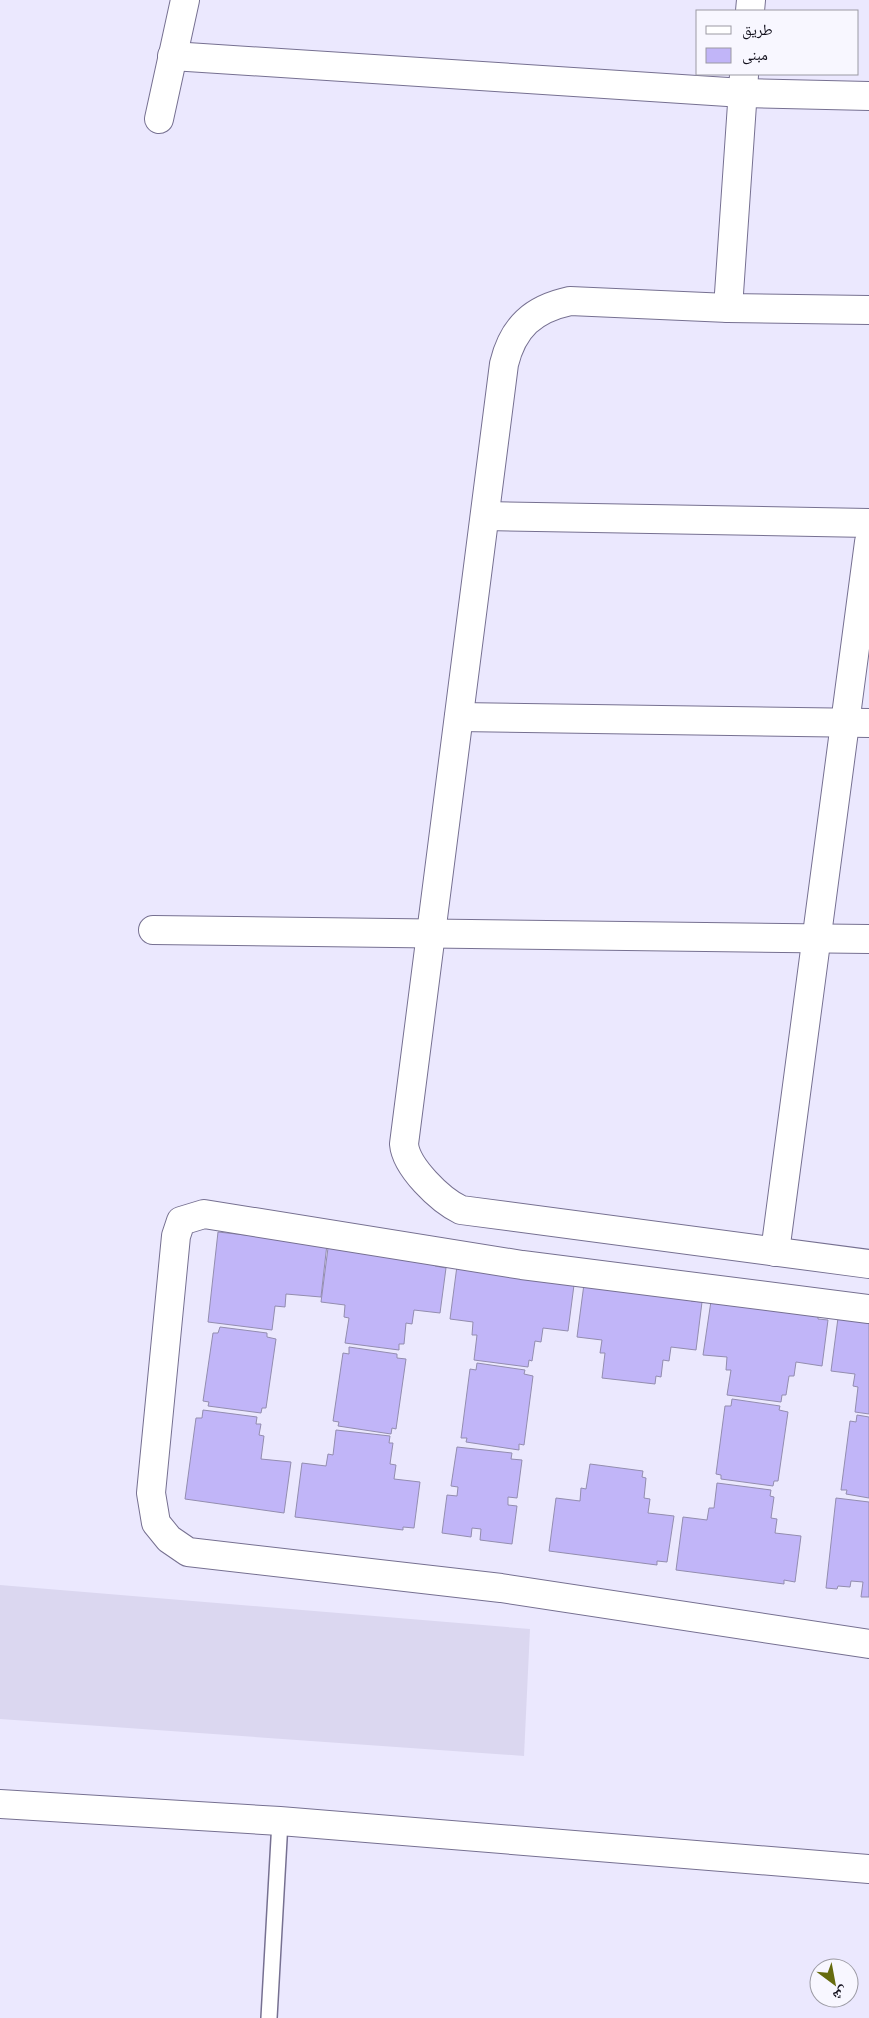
<svg xmlns="http://www.w3.org/2000/svg" width="869" height="2018" font-family="Barlow,'Noto Naskh Arabic',sans-serif">
<rect width="100%" height="100%" fill="#ebe8fe"/>
<path fill="#dbd7f0" d="M0,1585l530,44 -6,127 -524,-37z"/>
<g fill="#c1b5f8" stroke="#938daf">
<path d="M218,1232l109,12 -6,53 -35,-3 -1,13 -10,-1 -3,24 -64,-8z"/>
<path d="M328,1248l108,14 -1,4 11,2 -6,45 -26,-3 -2,14 -6,-1 -2,21h-5v6l-54,-7 4,-25 -5,-1 1,-12 -24,-3z"/>
<path d="M457,1266l117,19 -6,46 -25,-3 -2,14 -6,-1 -3,20 -3,-1 -1,7 -54,-7 3,-25h-5l1,-13 -23,-3z"/>
<path d="M584,1284l108,14 -1,3 11,1 -6,48 -25,-3 -2,14 -6,-1 -2,17 -5,-1 -1,8 -53,-6 3,-25h-5l2,-13 -25,-3z"/>
<path d="M711,1301l107,14v4l10,1 -6,46 -26,-4 -2,14h-5l-3,19h-4l-1,7 -54,-7 4,-25h-5l1,-13 -24,-2z"/>
<path d="M838,1318l31,4v92l-14,-2 3,-25 -5,-1 2,-12 -24,-3z"/>
<path d="M220,1327l47,6v4l9,2 -10,69h-4l-1,5 -53,-7 1,-4 -6,-1 10,-68h5z"/>
<path d="M349,1347l48,7v4l9,1 -10,70 -4,-1 -1,6 -53,-8 1,-4 -6,-1 10,-68 6,1z"/>
<path d="M477,1363l48,7 -1,4 9,2 -9,69 -5,-1v6l-53,-8 1,-4h-6l9,-69 6,1z"/>
<path d="M732,1399l48,7 -1,4 9,2 -10,69h-4l-1,5 -52,-7v-4l-5,-1 9,-68h6z"/>
<path d="M203,1410l54,7 -1,7h5l-2,11 5,1 -3,23 30,3 -7,51 -99,-14 11,-81h6z"/>
<path d="M857,1415l12,2v81l-23,-4 1,-4h-6l9,-69 6,1z"/>
<path d="M336,1430l54,6 -1,7h4l-3,21 6,1 -2,14 26,3 -6,46 -11,-1v3l-108,-13 7,-54 24,3 2,-12 5,1z"/>
<path d="M457,1447l55,6 -1,6 11,1 -5,38 -9,-1v8l9,1 -5,38 -32,-4 1,-11 -9,-1 -1,9 -29,-4 5,-38 10,1 1,-9 -7,-1z"/>
<path d="M590,1464l53,7 -1,6 4,1 -2,20 6,1 -2,14 26,3 -7,46 -10,-1v4l-108,-14 7,-53 24,3 1,-13 5,1z"/>
<path d="M717,1483l54,7 -1,6 4,1 -3,21 6,1 -2,14 26,3 -6,46 -11,-2v4l-108,-14 7,-53 24,3 2,-12h5z"/>
<path d="M836,1498l33,4v95h-8l2,-15 -12,-1 -1,6 -12,-1 -1,3 -11,-1z"/>
</g>
<g fill="none" stroke-linecap="round" stroke-linejoin="round">
<g stroke="#767091" stroke-width="18">
<path id="service" d="M269,2018l11,-197"/>
</g>
<g stroke="#767091" stroke-width="30">
<g id="minor">
<path d="M750,11l1,-11"/>
<path d="M172,56l571,37 126,3"/>
<path d="M159,119l26,-119"/>
<path d="M728,308l16,-233"/>
<path d="M869,310l-141,-2 -158,-7c-37,8 -57,26 -66,63l-100,780c2,23 36,56 57,66l408,54"/>
<path d="M485,516l384,7"/>
<path d="M459,717l410,6"/>
<path d="M153,930l716,9"/>
<path d="M775,1252l94,-710"/>
<path d="M869,1309l-347,-44 -318,-51 -23,7 -5,15 -25,257 5,30 13,16 19,13 313,36 368,56"/>
</g>
</g>
<g stroke="#767091" stroke-width="30">
<path id="tertiary" d="M0,1804l280,17 589,48"/>
</g>
<use href="#service" stroke="#fff" stroke-width="15"/>
<use href="#minor" stroke="#fff" stroke-width="28"/>
<use href="#tertiary" stroke="#fff" stroke-width="28"/>
</g>
<rect x="696" y="10" width="162" height="65" fill="#f8f7ff" stroke="#9b9aa3"/>
<rect x="706" y="26" width="25" height="8" fill="#ffffff" stroke="#9b9aa3"/>
<text x="742" y="35" font-size="15" fill="#100e1a">طريق</text>
<rect x="706" y="48" width="25" height="15" fill="#c1b5f8" stroke="#9b9aa3"/>
<text x="742" y="60" font-size="15" fill="#100e1a">مبنى</text>
<g transform="translate(834 1983) rotate(148)"><circle r="24" fill="#f8f7ff" stroke="#9b9aa3"/>
<path d="M0-4L9 19L0 12L-9 19Z" fill="#666b0e"/>
<text y="-8" font-size="14" font-weight="bold" text-anchor="middle" fill="#100e1a">ش</text>
</g>
</svg>
